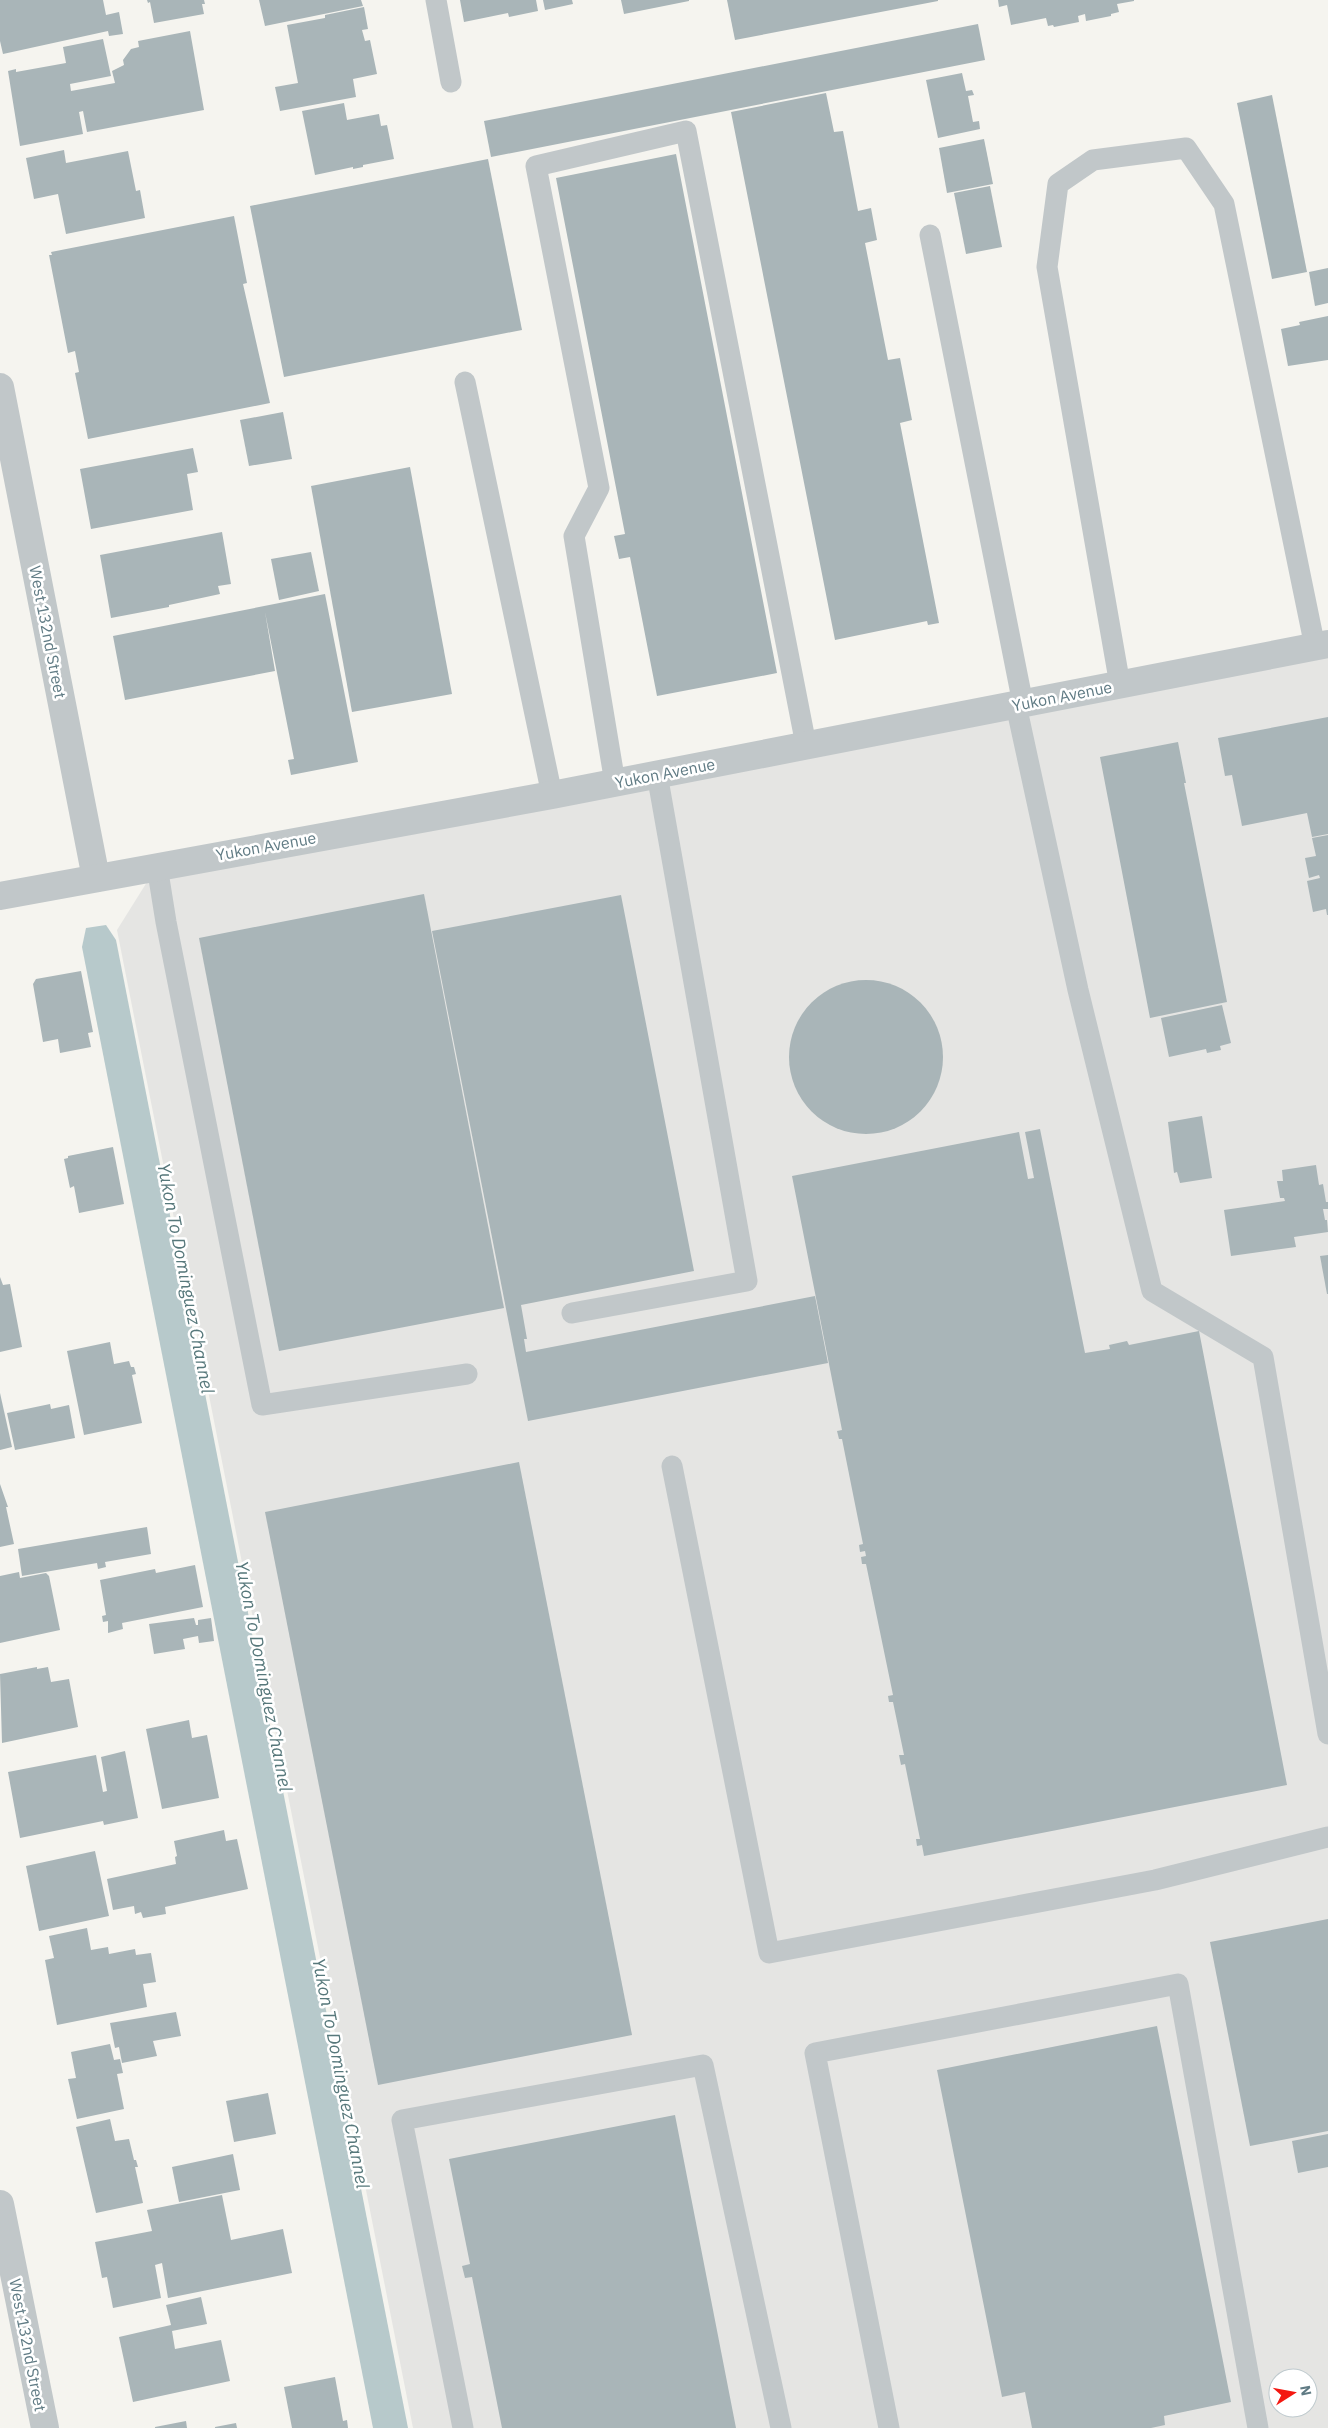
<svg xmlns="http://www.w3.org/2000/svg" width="1328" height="2428" font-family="'IBM Plex Sans',sans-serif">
<rect width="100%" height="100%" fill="#f5f4ef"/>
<path fill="#e5e5e3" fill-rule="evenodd" d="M1328,644v1784h-915l-296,-1498 40,-64zM1278,2378h30v30h-30z"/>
<path fill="#b7c9cb" d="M106,925l10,15 292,1488h-35l-291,-1481 4,-19z"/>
<g fill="#a9b5b8">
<path d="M0,0h103l3,15 13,-3 4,22 -14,2 -1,-5 -105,23 -3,-13z"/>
<path d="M147,0h57l1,4h-3l2,10 -50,9 -4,-21 -2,1z"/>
<path d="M259,0h102l2,6 -98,20z"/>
<path d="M460,0h76l2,11 -29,6 -1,-4 -44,9z"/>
<path d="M543,0h29l1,4 -28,6z"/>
<path d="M621,0h68v1l-65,13z"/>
<path d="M727,0h211v1l-203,39z"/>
<path d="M998,0h136v1l-17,3 2,8 -8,2v2l-25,5 -1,-7 -7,2 1,6 -25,5 -1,-2 -5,1 -2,-8 -35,7 -4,-20 -8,2z"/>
<path d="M364,7l4,22 -6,1 3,11 5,-1 7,34 -24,5 3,18 -76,14 -5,-24 23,-4 -11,-58 38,-7v-3z"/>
<path d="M978,24l7,36 -494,97 -7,-36z"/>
<path d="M190,31l14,79 -117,22 -4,-21 -4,1 4,22 -63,12 -12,-75 8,-2v3l50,-9 -3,-16 40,-8 8,37 -41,8 1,7 44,-8 -3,-12 12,-6 -1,-5 8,-11 8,-2 -1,-6z"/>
<path d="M962,73l4,18 6,-1 2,5 -6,1 5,26 6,-1 1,8 -42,9 -12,-58z"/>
<path d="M826,93l8,39 9,-1 15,80 13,-3 6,32 -12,3 23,117 12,-2 12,62 -12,3 39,200 -11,2 -1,-4 -92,19 -104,-528z"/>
<path d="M1272,95l35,177 -35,7 -35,-176z"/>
<path d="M344,103l3,17 32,-6 2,12 6,-1 7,34 -31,6v2l-10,2v-2l-38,8 -13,-64z"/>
<path d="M984,139l9,45 -46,9 -8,-45z"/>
<path d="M64,150l2,13 62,-12 8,40 4,-1 5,28 -79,16 -8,-40 -24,5 -8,-41z"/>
<path d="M676,154l101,519 -120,23 -27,-139 -11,2 -5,-23 11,-2 -69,-356z"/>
<path d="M488,159l34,171 -238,47 -34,-171z"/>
<path d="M990,186l12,61 -36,7 -12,-61z"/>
<path d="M234,216l13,67 -4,1 27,119 -182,36 -13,-66 4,-1 -4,-21 -7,2 -19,-98h3l-1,-3z"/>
<path d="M1328,268v35l-13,3 -6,-34z"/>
<path d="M1328,316v44l-40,6 -7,-37 19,-4 -1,-3z"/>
<path d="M283,412l9,47 -43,7 -9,-46z"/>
<path d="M193,448l5,24 -11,2 6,36 -102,19 -11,-60z"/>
<path d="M410,467l42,227 -100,18 -41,-226z"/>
<path d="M222,532l9,52 -13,2 2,8 -51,11v2l-58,11 -11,-63z"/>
<path d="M311,552l8,39 -40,9 -8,-41z"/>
<path d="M325,594l33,168 -67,13 -3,-15 6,-1 -29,-147 10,59 -150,29 -12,-64z"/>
<path d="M1328,717v117l-16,3 -5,-24 -65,13 -10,-51 -7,1 -7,-38z"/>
<path d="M1178,742l8,41h-2l43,219 -77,16 -50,-261z"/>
<path d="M1328,835v80h-1l-1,-6 -13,3 -6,-31 13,-3 -1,-3 -10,3 -4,-20 11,-2 -4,-18z"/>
<path d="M424,894l80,414 -225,43 -80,-413z"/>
<path d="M621,895l73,376 -173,34 6,34h-3l2,13 289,-56 13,67 -300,58 -96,-490z"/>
<path d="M81,971l12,61 -5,1 3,14 -31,6 -2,-14 -15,3 -10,-58 3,-5z"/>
<circle cx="866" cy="1057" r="77"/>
<path d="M1222,1005l9,38 -11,3 1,4 -14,3 -1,-4 -37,8 -8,-39z"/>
<path d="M1202,1116l10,62 -32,5 -3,-11 -3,1 -6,-51z"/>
<path d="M1040,1129l45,224 25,-4 -1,-4 18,-4 2,4 70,-14 88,454 -363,71 -2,-11 -5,1 -1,-7h4l-15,-75 -4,1 -2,-10h5l-11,-53h-4l-1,-6 5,-1 -27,-131h-4l-1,-7 5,-1 -1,-5 -5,1 -1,-7 4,-1 -21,-105h-3l-2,-8 5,-1 -50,-254 227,-44 9,47 6,-1 -9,-46z"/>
<path d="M113,1147l11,57 -45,9 -5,-27 -4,2 -6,-29 4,-1v-2z"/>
<path d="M1316,1165l3,20 4,-1 3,18h2v7h-5l2,11h2l1,12 -34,5 2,10 -65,9 -7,-46 61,-9 -1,-3h-4l-3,-17h6l-1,-11z"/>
<path d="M1328,1255v39h-1l-7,-38z"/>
<path d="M0,1277l3,8 7,-1 12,63 -22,5z"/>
<path d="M110,1342l4,22 15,-3 2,6h3l2,7 -4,1 10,48 -58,12 -17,-84z"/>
<path d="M0,1393l12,54 -12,3z"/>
<path d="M50,1404l1,5 18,-4 6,33 -60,12 -8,-37z"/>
<path d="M519,1462l113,573 -254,50 -113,-573z"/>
<path d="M0,1484l8,23h-2l8,37 -14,3z"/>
<path d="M147,1527l4,27 -46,8 1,5 -8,2 -1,-6 -75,13 -4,-27z"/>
<path d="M195,1565l8,42 -81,16 1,6 -15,4v-12l-5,1 -1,-6 4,-1 -6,-35 55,-11 1,4z"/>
<path d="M19,1572l1,6 26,-5 3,3 11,54 -60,13v-67z"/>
<path d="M194,1618l2,7h2v-5l13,-2 3,23 -15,2 -1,-7 -15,3 2,10 -31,5 -5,-30z"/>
<path d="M37,1667v2l11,-2 3,15 18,-3 9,48 -76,16 -2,-69z"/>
<path d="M189,1720l3,18 15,-3 12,63 -57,11 -16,-80z"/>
<path d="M125,1751l13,67 -34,7 -1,-4 -83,17 -12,-66 88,-17 7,37 4,-1 -6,-34z"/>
<path d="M224,1830l2,11 11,-2 11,50 -83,18 1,7 -23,4 -2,-6 -6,2 -1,-8 -21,4 -6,-31 69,-15 -1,-7 2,-1 -3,-15z"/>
<path d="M95,1851l14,65 -70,15 -13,-65z"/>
<path d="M1328,1919v212l-78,15 -40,-204z"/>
<path d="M87,1928l4,22 17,-3 1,7 26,-5 1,6 15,-2 5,29 -13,2 4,23 -90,18 -12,-65 9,-2 -5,-22z"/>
<path d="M176,2012l5,24 -28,5 4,15 -35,7 -3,-16 -4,1 -5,-25z"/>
<path d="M1157,2026l74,376 -67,14 1,9 -14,3h-119l-7,-36 -23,5 -65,-327z"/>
<path d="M110,2044l4,16 6,-1 3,14 -6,1 7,35 -47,10 -9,-40 8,-1 -5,-26z"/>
<path d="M268,2093l8,41 -42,8 -8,-41z"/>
<path d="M675,2115l61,313h-234l-30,-151 -7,1 -3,-12 8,-2 -21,-105z"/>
<path d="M110,2119l5,22 14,-2 5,21h2l2,7h-3l8,36 -47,10 -20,-86z"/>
<path d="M1328,2134v33l-30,6 -6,-32z"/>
<path d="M233,2154l7,36 -61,12 -7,-35z"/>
<path d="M222,2195l9,45 52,-11 9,44 -124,25 -6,-35 -7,2 6,33 -48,10 -6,-31 -5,1 -7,-36 57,-11 -5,-21z"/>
<path d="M201,2297l6,27 -35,7 3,18 46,-9 9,41 -97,21 -14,-65 52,-12 -5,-20z"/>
<path d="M335,2377l8,44 4,-1 1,8h-56l-8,-41z"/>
<path d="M186,2421l1,7h-32v-1z"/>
<path d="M236,2423l1,5h-22v-1z"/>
</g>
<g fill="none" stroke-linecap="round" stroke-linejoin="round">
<g stroke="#c1c7c9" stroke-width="21">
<path d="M436,0l15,82"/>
<path d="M930,235l93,469"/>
<path d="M465,382l87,413"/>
<path d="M1120,685l-73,-418 11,-83 35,-24 93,-12 38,56 91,443"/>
<path d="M1016,705l62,285 74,301 111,66 65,377"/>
<path d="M615,783l-41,-247 25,-48 -63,-322 150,-35 120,614"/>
<path d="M157,866l9,56 96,483 205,-31"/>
<path d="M572,1313l175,-32 -90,-507"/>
<path d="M672,1466l97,487 386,-73 173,-43"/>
<path d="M463,2428l-61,-308 301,-55 78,363"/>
<path d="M889,2428l-74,-375 363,-69 80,444"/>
</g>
<g stroke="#c1c7c9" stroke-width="28">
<path d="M0,387l96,491"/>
<path d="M0,896l552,-101 776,-151"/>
<path d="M0,2204l45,224"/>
</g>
</g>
<g text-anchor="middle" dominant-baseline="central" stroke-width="5" stroke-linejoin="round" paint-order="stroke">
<g font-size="16" fill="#607b84" stroke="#fff">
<text transform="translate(48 632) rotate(79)">West 132nd Street</text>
<text transform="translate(1062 696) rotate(-11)">Yukon Avenue</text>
<text transform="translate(665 773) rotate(-11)">Yukon Avenue</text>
<text transform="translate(266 846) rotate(-10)">Yukon Avenue</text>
<text transform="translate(28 2345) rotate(79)">West 132nd Street</text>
</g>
<g font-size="18" font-style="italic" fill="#57787b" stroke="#fff">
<text transform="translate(186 1278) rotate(79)">Yukon To Dominguez Channel</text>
<text transform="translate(264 1676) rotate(79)">Yukon To Dominguez Channel</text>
<text transform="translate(341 2073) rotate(79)">Yukon To Dominguez Channel</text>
</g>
</g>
<g transform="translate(1293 2393) rotate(79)"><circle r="24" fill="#ffffff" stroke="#bfcace"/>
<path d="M0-4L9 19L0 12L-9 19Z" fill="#f41811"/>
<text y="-8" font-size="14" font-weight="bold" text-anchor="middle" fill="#607b84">N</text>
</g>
</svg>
